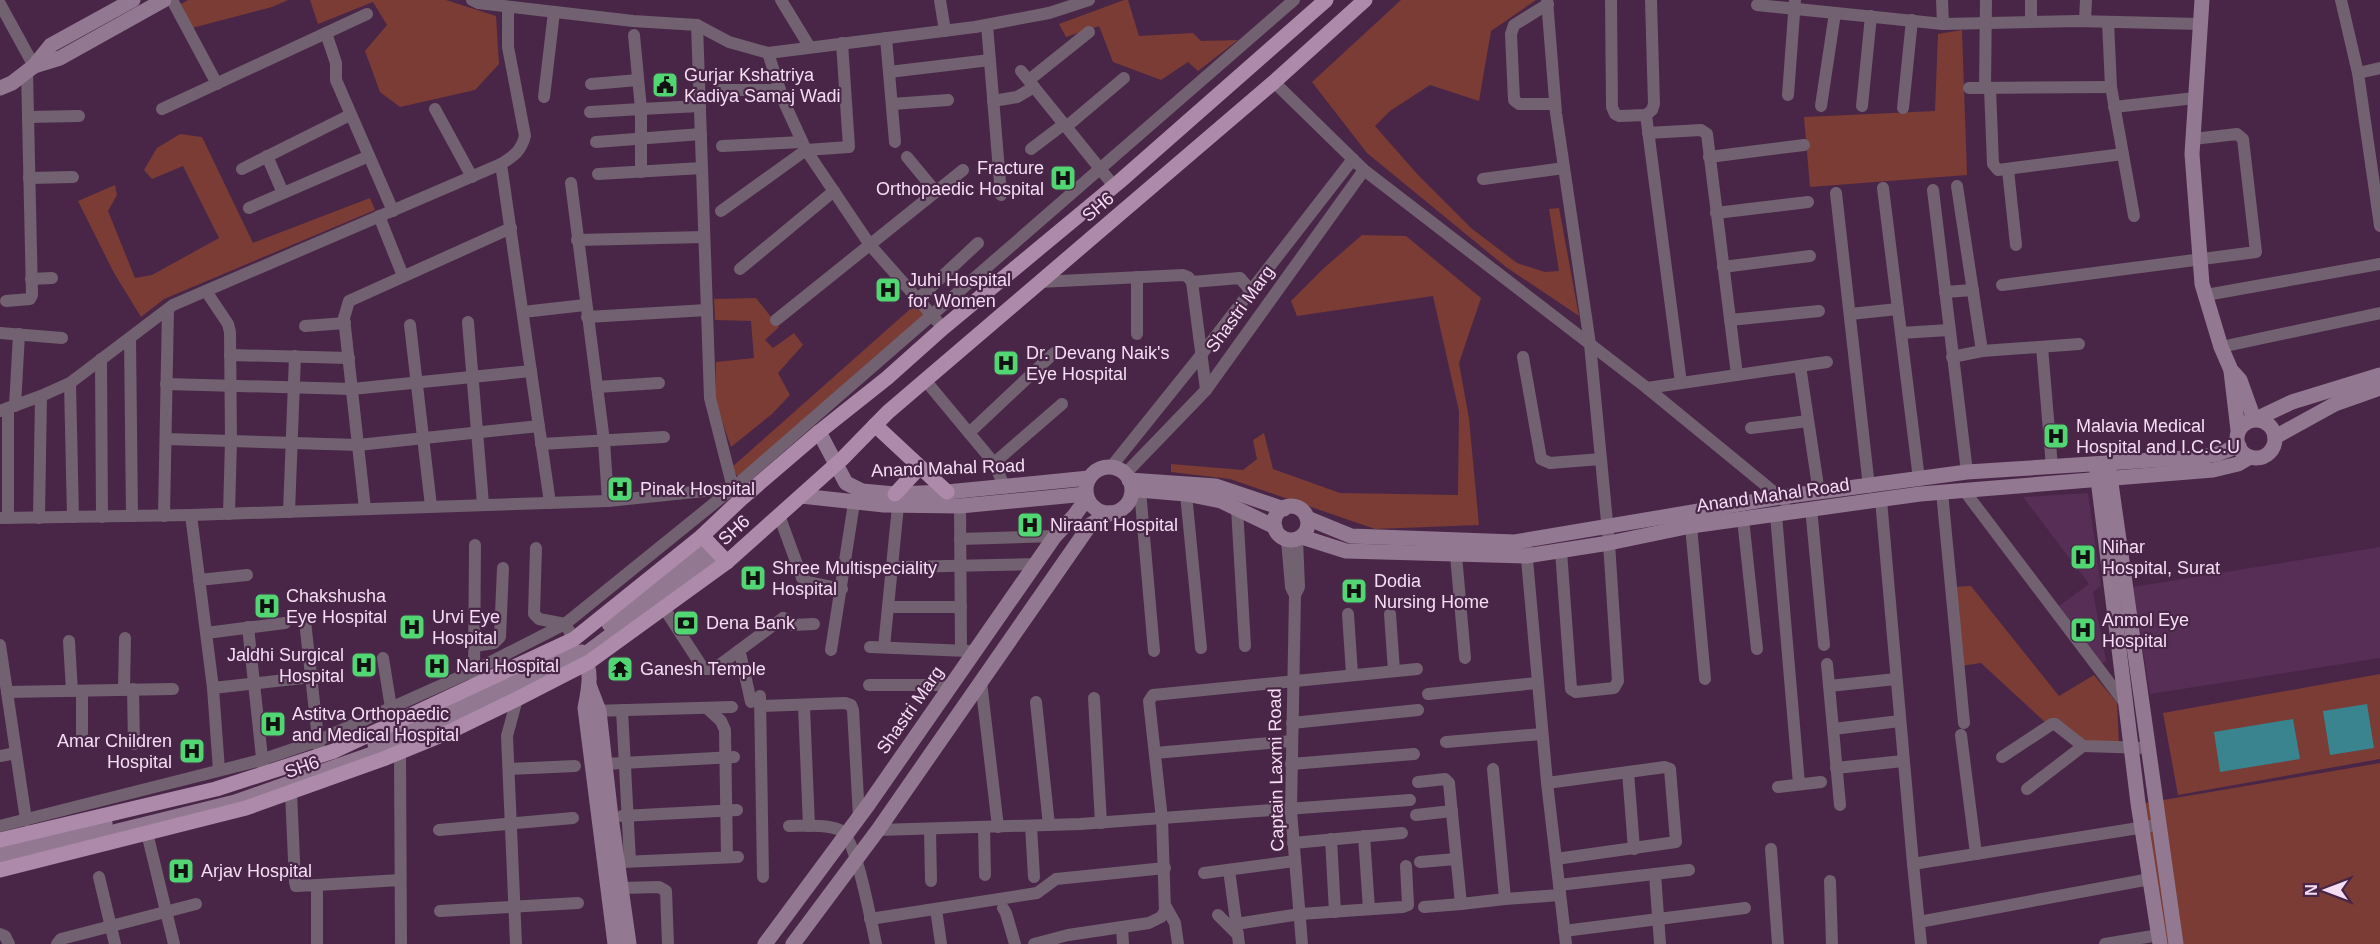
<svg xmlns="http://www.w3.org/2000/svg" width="2380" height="944" font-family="Helvetica,sans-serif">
<rect width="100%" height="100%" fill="#492647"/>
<g fill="#572e55">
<path d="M2088,493l13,93 -8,6 13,69 -8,5 -42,-58 33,-24 -66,-87z"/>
<path d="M2380,547v111l-230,36 -17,-107z"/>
</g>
<g fill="#7a3c35">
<path d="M188,0h100l-16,7 -80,21 -11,-24z"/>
<path d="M310,0h136l50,16 3,48 -24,26 -75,17 -20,-15 -15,-41 22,-26 -14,-23 -55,22z"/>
<path d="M1124,0h4l11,36 54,-3 8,8 37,-1 -40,31 -10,-9 -27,18 -48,-18 -14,-36 -33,11 -7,-13z"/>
<path d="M1401,0h135l-45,31 -12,70 -49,-16 -40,26 -15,15 43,49 53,53 46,35 28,9 14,-1 -10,-62 10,-1 20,108 -73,-49 -139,-114 -55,-71z"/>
<path d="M1962,30l5,145 -157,12 -6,-70 131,-6 3,-77z"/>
<path d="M180,134l22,3 51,106 117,-45 5,12 -211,89 -23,18 -27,-44 -36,-72 37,-16 2,10 -9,16 27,67 17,-3 67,-37 -36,-72 -31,13 -8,-9 13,-22z"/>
<path d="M1362,235l44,1 75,62 -22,65 10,56 10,106 -104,4 -145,-50 -59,-7v-8l72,6 14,-11 -4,-19 11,-7 9,36 67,24 118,2 1,-84 -26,-115 -136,20 -6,-15 33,-33z"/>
<path d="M756,298l23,29 -14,13 8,8 21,-15 9,12 -25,28 12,22 -18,19 -41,33 -16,-46 1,-39 38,-4 -3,-37 -36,-1 -1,-21z"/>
<path d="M917,303l11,13 -189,162 -8,-10z"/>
<path d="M1971,586l88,110 35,-21 23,28 2,42 -35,-2 -37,-19 -66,-61 -21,3 -8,-79z"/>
<path d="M2380,674v85l-202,36 -15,-82z"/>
<path d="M2380,763v181h-218l-22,-140z"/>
</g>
<g fill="#39848f">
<path d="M2367,704l7,44 -44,7 -7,-44z"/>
<path d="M2293,719l7,40 -80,13 -6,-40z"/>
</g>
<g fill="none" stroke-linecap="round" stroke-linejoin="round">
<g stroke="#726170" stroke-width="12">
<path d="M172,0l45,84"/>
<path d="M472,0l6,3 155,18 64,4 32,17 39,11 207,-26 74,-14 40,-13"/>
<path d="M781,0l28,46"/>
<path d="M940,0l5,31"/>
<path d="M1547,0l9,113 34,231 19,199 9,138 -4,7 -38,4 -5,-3 -10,-138"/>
<path d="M1611,0l1,107 3,7 4,2 27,-1"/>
<path d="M1651,0l3,104 -2,6 -6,5 35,268"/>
<path d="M1942,0l1,24"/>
<path d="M2341,0l17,73"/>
<path d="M0,4l34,62"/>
<path d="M1548,4l-34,21 -3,9 3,66 5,4h36"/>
<path d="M1757,5l186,19 134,-3 123,3"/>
<path d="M2085,21l1,-21"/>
<path d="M2031,22v-22"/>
<path d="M2108,22l3,65 23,129"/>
<path d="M697,25l13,373 23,90"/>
<path d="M987,25l14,170"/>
<path d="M326,33l10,30v17l57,131"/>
<path d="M634,35l7,74 59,-3"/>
<path d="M886,38l9,104"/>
<path d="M768,53l16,49 22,48 64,95 67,76"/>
<path d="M2380,68l-22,5 22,153"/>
<path d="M1021,71l93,115"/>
<path d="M889,72l101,-12"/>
<path d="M1029,80l60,-48"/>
<path d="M1274,82l90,88 283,218 138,113"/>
<path d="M591,84l47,-4"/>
<path d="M1969,88l142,-1"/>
<path d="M1985,88l1,-88"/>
<path d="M1990,88l3,76 5,6 125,-16"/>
<path d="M717,90h63"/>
<path d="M1788,95l7,-95"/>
<path d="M544,97l10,-85"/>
<path d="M993,101l24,-4 17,-10"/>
<path d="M892,104l56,-4"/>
<path d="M1821,106l14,-93"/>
<path d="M1862,106l9,-90"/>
<path d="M2114,107l81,-9"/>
<path d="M1903,108l9,-88"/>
<path d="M162,109l205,-95"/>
<path d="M435,109l37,68"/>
<path d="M590,112l51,-3v63"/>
<path d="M28,117l51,-1"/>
<path d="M1066,127l58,-49"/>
<path d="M1648,133l53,-3 6,4 30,241"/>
<path d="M596,142l105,-8"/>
<path d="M722,146l80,-4"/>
<path d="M1031,149l33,-25"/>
<path d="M267,156l16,37"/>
<path d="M907,157l29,35"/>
<path d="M1709,157l95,-12"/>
<path d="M501,164l49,339"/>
<path d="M242,169l108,-54"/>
<path d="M2008,170l8,75"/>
<path d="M598,174l104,-6"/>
<path d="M29,178l44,-1"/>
<path d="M1483,179l81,-11"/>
<path d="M571,183l33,258 4,60"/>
<path d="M1883,188l36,291"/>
<path d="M1933,190l34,282"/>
<path d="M1836,193l33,294"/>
<path d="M249,208l120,-52"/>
<path d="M721,211l85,-61 43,-3 -7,-104"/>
<path d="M1716,213l92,-11"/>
<path d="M379,216l24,60"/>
<path d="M577,240l127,-3"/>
<path d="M1723,267l87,-11"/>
<path d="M740,269l94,-78"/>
<path d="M1137,277v57"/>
<path d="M31,279l21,-1"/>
<path d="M1039,282l144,-7 5,2 4,5 14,108"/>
<path d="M1192,282l48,-4 11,13"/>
<path d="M2002,285l254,-33 -13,-113 -6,-5 -44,5"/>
<path d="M206,291l22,33 2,8 1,109 -2,73"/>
<path d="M1945,292l28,-2"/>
<path d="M2206,295l174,-31"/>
<path d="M918,299l60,-56"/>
<path d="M6,301l24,-2 2,-4 -5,-224"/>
<path d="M523,312l62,-7"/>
<path d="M1850,314l48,-5"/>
<path d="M587,317l120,-7"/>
<path d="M776,320l187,-150"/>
<path d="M1730,320l89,-9"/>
<path d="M468,322l15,182"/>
<path d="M410,325l21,181"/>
<path d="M305,326l40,-3"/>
<path d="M0,333l62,5"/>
<path d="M1901,333l48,-3"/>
<path d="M130,338l2,178"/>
<path d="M2042,347l10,120"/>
<path d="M2221,347l159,-34"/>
<path d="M1982,351l97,-7"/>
<path d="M230,355l119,3"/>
<path d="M1523,357l18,102 9,4 51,-4"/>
<path d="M1952,357l30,-6 -25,-165"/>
<path d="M101,359l1,158"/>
<path d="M1800,366l19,127"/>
<path d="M925,380l69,83 11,25"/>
<path d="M70,383l3,134"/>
<path d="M166,384l186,5 179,-18"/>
<path d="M597,387l62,-4"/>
<path d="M1647,388l180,-26"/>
<path d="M15,406l4,-72"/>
<path d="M8,408v110"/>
<path d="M0,411l41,-15 29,-13 103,-78 328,-141c13,-8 20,-13 24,-28l-17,-89v-40"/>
<path d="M1751,428l57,-7"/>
<path d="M969,433l85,-80"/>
<path d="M166,439l192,6 181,-19"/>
<path d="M541,444l123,-7"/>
<path d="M994,463l68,-59"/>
<path d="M1111,467l90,-112 152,-196"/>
<path d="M1125,474l81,-84 158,-220"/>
<path d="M1963,489l164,217"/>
<path d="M1140,490l14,161"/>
<path d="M1942,492l22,231"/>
<path d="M1186,494l15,154"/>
<path d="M1881,500l32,364 238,-38"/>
<path d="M960,506l1,144"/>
<path d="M1237,508l8,138"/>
<path d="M1811,508l13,137"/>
<path d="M365,509l-21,-191 5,-17 162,-73"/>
<path d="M289,512l6,-156"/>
<path d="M191,515l22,173 6,82"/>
<path d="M779,515l23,63 5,4 35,7"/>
<path d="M1776,515l23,269"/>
<path d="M164,516l4,-207"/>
<path d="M0,518l191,-3 417,-14 125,-13"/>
<path d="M39,518l2,-122"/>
<path d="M1743,519l14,130"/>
<path d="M1691,526l14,153"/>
<path d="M960,539l95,-3"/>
<path d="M1297,539l2,48 -4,8 -4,216 11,133"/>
<path d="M1287,540l4,47 4,8"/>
<path d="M536,548l-2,66 5,5 26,5 9,15"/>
<path d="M1526,548l21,235 19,161"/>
<path d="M1456,555l9,103"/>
<path d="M901,567l135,-3"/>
<path d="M199,580l48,-5"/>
<path d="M895,607h66"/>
<path d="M664,608l37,57 3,4h10l69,-51 9,7 22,-1"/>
<path d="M1348,614l4,60"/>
<path d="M1390,614l4,57"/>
<path d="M305,621l14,127"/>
<path d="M248,627l15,140"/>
<path d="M206,633l79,-10"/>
<path d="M69,641l3,50"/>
<path d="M0,645l26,175"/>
<path d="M475,646l19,-3 6,-6 3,-69"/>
<path d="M870,647l98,4"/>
<path d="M884,647l14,-141"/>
<path d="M831,650l23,-147 3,-8"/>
<path d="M738,651l3,6 10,45"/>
<path d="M383,658l8,50"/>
<path d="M1827,664l13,141"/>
<path d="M474,676l1,-131"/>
<path d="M981,682l17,145"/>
<path d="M869,685h82"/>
<path d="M1829,686l67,-7"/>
<path d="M213,688l99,-11"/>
<path d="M133,689l1,55"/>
<path d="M124,690l1,-52"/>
<path d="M82,691v48"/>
<path d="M7,692l166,-3"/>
<path d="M1428,694l109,-11"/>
<path d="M760,696l3,181"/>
<path d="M1094,698l7,125"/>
<path d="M1036,702l13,123"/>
<path d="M760,706l85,-3 6,2 2,5 6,107"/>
<path d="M804,706l5,120"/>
<path d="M707,708l14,13 4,9 2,127"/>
<path d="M622,710l8,151"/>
<path d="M592,711l140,-4"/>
<path d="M1292,723l126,-13"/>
<path d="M1833,729l67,-8"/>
<path d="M1961,735l15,119"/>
<path d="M1446,742l96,-8"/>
<path d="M400,753l1,191"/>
<path d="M1155,753l137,-12"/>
<path d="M0,756l16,-3"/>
<path d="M2002,757l50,-33h3l28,22 65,2"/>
<path d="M604,764l130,-7"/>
<path d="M1291,764l123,-10"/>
<path d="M1836,768l67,-7"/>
<path d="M509,769l66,-3"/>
<path d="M1493,769l12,130 55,-4"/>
<path d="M1628,772l6,77"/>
<path d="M1418,782l27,-3 4,4 12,121 44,-5"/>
<path d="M1547,783l118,-16 5,2 6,73 -120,17"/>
<path d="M1778,787l43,-5"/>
<path d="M2027,789l56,-43"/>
<path d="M291,792l4,90 1,4 21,-1v59"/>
<path d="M1416,815l36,-4"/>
<path d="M622,816l115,-6"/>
<path d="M0,826l261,-66 56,-19 156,-70 92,-47 168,-136 561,-488"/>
<path d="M789,826c16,0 36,-2 51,4 17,8 31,93 36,114"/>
<path d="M1031,826l3,51"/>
<path d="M984,828l1,47"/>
<path d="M930,829l1,52"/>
<path d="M439,830l134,-12"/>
<path d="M878,830l202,-6 330,-24"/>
<path d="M147,833l27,111"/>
<path d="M1364,836l5,73"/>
<path d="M1331,839l4,73"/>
<path d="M1293,843l109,-10"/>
<path d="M1771,849l7,95"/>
<path d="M622,862l116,-5"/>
<path d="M1420,862l36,-3"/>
<path d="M1913,864l8,80"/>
<path d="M1229,870l10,74"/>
<path d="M1204,873l91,-12"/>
<path d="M1655,874l5,70"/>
<path d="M99,877l16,67"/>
<path d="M1830,881l2,63"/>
<path d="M317,885l83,-5"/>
<path d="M1559,885l130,-15"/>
<path d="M621,888l38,-1 7,4 2,53"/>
<path d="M1166,907l9,16 3,21"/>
<path d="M1424,907l37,-3"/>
<path d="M1003,908l3,5 9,31"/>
<path d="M936,909l5,35"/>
<path d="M440,911l138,-8"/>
<path d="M1218,915l20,20"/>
<path d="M870,919l167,-26 19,-14 109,-11"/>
<path d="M1919,922l231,-43"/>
<path d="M1236,924l64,-10 103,-7 5,-2 -2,-39"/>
<path d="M1122,927l1,17"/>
<path d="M1564,931l181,-23"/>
<path d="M0,934l5,2 4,8"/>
<path d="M57,944l4,-5 135,-35"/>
<path d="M516,944l-9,-208 10,-37"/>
<path d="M1034,944l34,-9 81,-12 12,-6 4,-6 -3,-92 -13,-118 4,-6 264,-26"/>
<path d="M2105,944l54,-9"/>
</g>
<g stroke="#937891" stroke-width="15">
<path d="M2202,0l-10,154 10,130 19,63 10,23 9,10 14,39"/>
<path d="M34,66l26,-8 104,-58"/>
<path d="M0,88l12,-5 22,-17 17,-21 82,-45"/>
<path d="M2231,371l7,59"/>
<path d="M2256,419l36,-17 88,-27"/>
<circle cx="2256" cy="439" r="19"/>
<path d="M819,432l27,51 16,8 33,3 52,-2 142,-14"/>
<path d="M2275,437l60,-33 45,-16"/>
<circle cx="1109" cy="490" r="23"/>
<path d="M2109,469l67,475"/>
<path d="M2097,471l41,332 22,141"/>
<path d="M1129,480l87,6 68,23"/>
<path d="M1138,490l48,4 35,7 54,26"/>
<path d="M801,496l83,9 76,1 126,-12"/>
<circle cx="1291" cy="523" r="17"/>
<path d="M1307,518l44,18 164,6 266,-45 186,-25 234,-15 16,-3 22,-8"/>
<path d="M1302,537l44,14 180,5 83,-13 82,-17 229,-32 293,-24 25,-6 12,-7"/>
<path d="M609,624l100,-81"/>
<path d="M582,652c11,18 7,36 3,56l30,236"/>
<path d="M589,685l10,26 12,106 18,127"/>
<path d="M375,744l118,-60 80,-34"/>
<path d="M0,848l105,-25"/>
<path d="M0,860l235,-58 171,-60 178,-87 135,-101"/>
<path d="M765,944l103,-139 187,-269 19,-20 13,-18"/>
<path d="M793,944l85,-114 212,-305 20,-12"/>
</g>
<g stroke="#ad8aaa" stroke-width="15">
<path d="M875,425l72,67"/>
<path d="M895,494l25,-27"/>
<path d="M702,536l25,26"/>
<path d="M0,840l216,-51 118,-38 240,-112 128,-103 39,-37 78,-67 68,-54 56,-50 176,-146 207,-182"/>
<path d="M0,870l246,-62 137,-49 66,-27 68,-33 72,-37 138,-100 115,-103 46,-47 386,-330 91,-82"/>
</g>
</g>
<defs>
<g id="civic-square" transform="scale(1.35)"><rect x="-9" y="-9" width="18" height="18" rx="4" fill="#52d673" stroke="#492647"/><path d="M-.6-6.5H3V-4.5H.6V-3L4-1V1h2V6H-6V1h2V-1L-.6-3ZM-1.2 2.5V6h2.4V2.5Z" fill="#111"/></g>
<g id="hospital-square" transform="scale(1.35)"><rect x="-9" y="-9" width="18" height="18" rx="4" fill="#52d673" stroke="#492647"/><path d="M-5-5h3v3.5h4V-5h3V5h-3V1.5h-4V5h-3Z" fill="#111"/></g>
<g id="bank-square" transform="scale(1.35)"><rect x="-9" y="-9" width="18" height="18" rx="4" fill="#52d673" stroke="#492647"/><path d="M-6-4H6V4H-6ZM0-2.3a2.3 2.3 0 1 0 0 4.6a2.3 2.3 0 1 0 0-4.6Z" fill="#111"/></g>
<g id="temple-square" transform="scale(1.35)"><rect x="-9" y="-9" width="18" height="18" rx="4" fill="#52d673" stroke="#492647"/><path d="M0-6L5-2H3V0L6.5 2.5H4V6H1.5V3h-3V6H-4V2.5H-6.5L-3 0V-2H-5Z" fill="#111"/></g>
</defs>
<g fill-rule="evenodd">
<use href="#civic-square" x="665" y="85"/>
<use href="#hospital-square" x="1063" y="178"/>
<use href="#hospital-square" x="888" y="290"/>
<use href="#hospital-square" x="1006" y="363"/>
<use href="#hospital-square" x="2056" y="436"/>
<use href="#hospital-square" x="620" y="489"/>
<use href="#hospital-square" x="1030" y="525"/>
<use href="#hospital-square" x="2083" y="557"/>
<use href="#hospital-square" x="753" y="578"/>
<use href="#hospital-square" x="1354" y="591"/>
<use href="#hospital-square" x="267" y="606"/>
<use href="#bank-square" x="686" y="623"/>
<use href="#hospital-square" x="412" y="627"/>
<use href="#hospital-square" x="2083" y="630"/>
<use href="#hospital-square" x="364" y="665"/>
<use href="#hospital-square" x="437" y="666"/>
<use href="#temple-square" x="620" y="669"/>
<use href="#hospital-square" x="273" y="724"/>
<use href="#hospital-square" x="192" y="751"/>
<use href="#hospital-square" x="181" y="871"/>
</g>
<g text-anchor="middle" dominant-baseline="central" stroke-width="4.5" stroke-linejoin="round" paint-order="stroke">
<g font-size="18" fill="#f5def3" stroke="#492647" text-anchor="start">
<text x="684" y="75">Gurjar Kshatriya<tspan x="684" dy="21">Kadiya Samaj Wadi</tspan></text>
<text x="1044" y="168" text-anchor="end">Fracture<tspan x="1044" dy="21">Orthopaedic Hospital</tspan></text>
<text x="908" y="280">Juhi Hospital<tspan x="908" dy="21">for Women</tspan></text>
<text x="1026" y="353">Dr. Devang Naik's<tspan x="1026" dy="21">Eye Hospital</tspan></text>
<text x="2076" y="426">Malavia Medical<tspan x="2076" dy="21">Hospital and I.C.C.U</tspan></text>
<text x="640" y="489">Pinak Hospital</text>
<text x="1050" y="525">Niraant Hospital</text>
<text x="2102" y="547">Nihar<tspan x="2102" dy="21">Hospital, Surat</tspan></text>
<text x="772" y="568">Shree Multispeciality<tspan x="772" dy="21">Hospital</tspan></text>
<text x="1374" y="581">Dodia<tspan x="1374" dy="21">Nursing Home</tspan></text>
<text x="286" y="596">Chakshusha<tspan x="286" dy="21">Eye Hospital</tspan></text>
<text x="432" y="617">Urvi Eye<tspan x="432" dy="21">Hospital</tspan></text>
<text x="2102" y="620">Anmol Eye<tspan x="2102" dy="21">Hospital</tspan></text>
<text x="706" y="623">Dena Bank</text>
<text x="344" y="655" text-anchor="end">Jaldhi Surgical<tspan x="344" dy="21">Hospital</tspan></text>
<text x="456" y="666">Nari Hospital</text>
<text x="640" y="669">Ganesh Temple</text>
<text x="292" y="714">Astitva Orthopaedic<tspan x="292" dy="21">and Medical Hospital</tspan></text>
<text x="172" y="741" text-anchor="end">Amar Children<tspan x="172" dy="21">Hospital</tspan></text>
<text x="201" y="871">Arjav Hospital</text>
</g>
<g font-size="18" fill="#f5def3" stroke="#492647">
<text transform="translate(1098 207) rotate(-40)">SH6</text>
<text transform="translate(1240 309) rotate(-54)">Shastri Marg</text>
<text transform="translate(948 468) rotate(-2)">Anand Mahal Road</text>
<text transform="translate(1773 495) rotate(-8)">Anand Mahal Road</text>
<text transform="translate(734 530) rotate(-42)">SH6</text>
<text transform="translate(910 710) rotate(-55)">Shastri Marg</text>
<text transform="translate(302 767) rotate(-19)">SH6</text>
<text transform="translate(1276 770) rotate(-91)">Captain Laxmi Road</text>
</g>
</g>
<g transform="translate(2326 890) rotate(270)" stroke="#492647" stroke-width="4.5" paint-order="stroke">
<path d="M0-4.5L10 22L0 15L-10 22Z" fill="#f5def3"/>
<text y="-9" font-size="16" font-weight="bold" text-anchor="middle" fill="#f5def3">N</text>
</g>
</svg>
